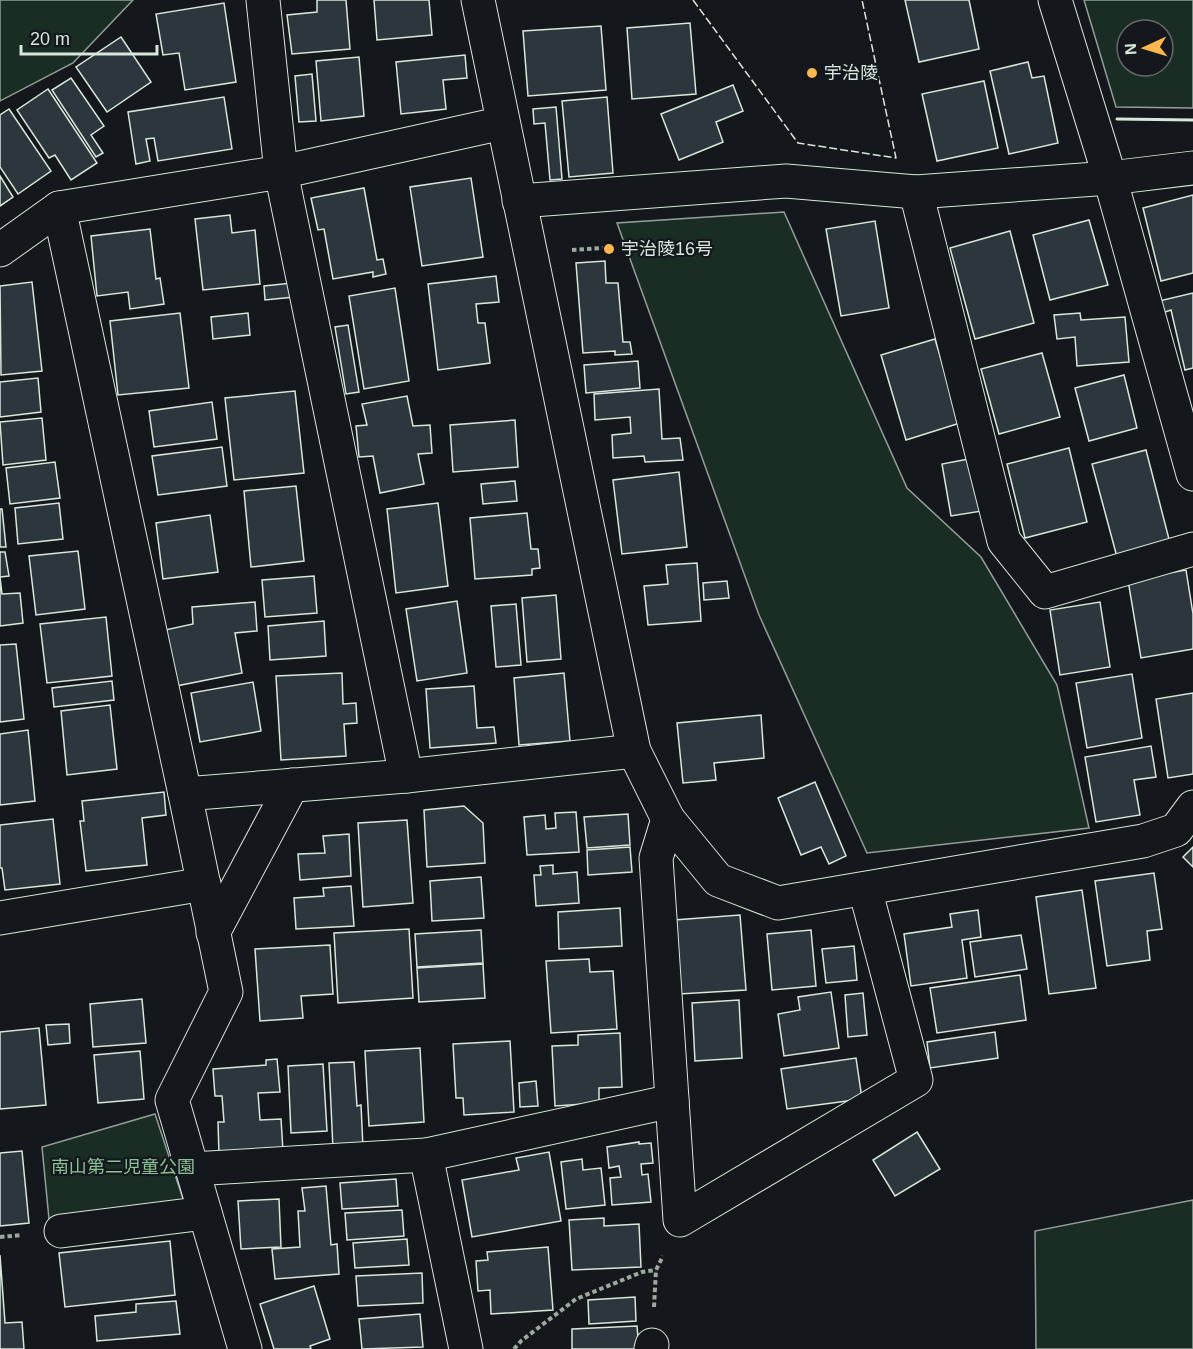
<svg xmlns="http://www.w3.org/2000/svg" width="1193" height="1349" font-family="Helvetica,'Noto Sans JP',sans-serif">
<rect width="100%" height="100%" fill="#14181c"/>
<g fill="#1a2d24" stroke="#939e99" stroke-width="1.5" fill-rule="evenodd">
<path d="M0,0h133l-60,63 -73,38z"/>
<path d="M1084,0h109v108l-77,-1zM1127,30h36v36h-36z"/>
<path d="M784,212l123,276 74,69 76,128 32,143 -222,25 -108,-238 -142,-392z"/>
<path d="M155,1114l29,88 -135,17 -7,-72z"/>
<path d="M1193,1200v149h-157l-1,-118z"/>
</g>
<g fill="#2c363c" stroke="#d8e6dc" stroke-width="1.5">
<path d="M317,0h29l4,49 -58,5 -5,-39 30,-3z"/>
<path d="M374,0h55l3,35 -55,5z"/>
<path d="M905,0h64l10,49 -60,13z"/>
<path d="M224,3l12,79 -51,8 -6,-37 -16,2 -7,-41z"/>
<path d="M690,23l6,71 -64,5 -5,-71z"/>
<path d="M601,26l5,64 -78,6 -5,-65z"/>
<path d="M121,37l30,45 -44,30 -31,-45z"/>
<path d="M465,55l2,23 -24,2 3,29 -45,5 -5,-52z"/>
<path d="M359,57l5,59 -43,5 -5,-60z"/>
<path d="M1028,62l4,16 12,-2 14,67 -49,11 -19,-83z"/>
<path d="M312,74l4,47 -17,1 -4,-46z"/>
<path d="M71,78l33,48 -13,9 12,18 -7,4 -44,-67z"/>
<path d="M984,81l14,67 -61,13 -15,-67z"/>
<path d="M733,85l10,26 -27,11 7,20 -44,18 -18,-46z"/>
<path d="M48,89l49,74 -26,17 -16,-25 -6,3 -32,-48z"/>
<path d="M224,97l8,52 -74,12 -4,-23 -8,1 4,22 -14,3 -8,-52z"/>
<path d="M607,97l6,76 -44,4 -7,-76z"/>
<path d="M556,107l6,72 -12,1 -5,-57 -11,1 -1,-15z"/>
<path d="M9,109l42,62 -33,23 -18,-27v-52z"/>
<path d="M0,176l13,21 -13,9z"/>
<path d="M471,178l12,79 -61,9 -12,-79z"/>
<path d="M364,188l13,72 6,-1 3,15 -13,3v-5l-40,7 -9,-50 -6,1 -7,-32z"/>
<path d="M1193,195v78l-32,8 -18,-73z"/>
<path d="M230,215l2,18 23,-3 5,54 -57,6 -8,-71z"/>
<path d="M1089,220l19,65 -58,15 -17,-65z"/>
<path d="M875,221l14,87 -48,8 -15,-87z"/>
<path d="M150,229l6,50 4,-1 4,26 -34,5 -2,-17 -31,4 -6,-60z"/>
<path d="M1010,231l24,92 -59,16 -25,-91z"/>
<path d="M605,261l1,22h12l5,59h7l2,12 -17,1v-4l-32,2 -7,-90z"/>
<path d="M496,276l3,26 -23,2 2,19h7l5,40 -52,7 -10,-86z"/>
<path d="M32,282l10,89 -41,4 -1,-89z"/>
<path d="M292,283l2,14 -29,3 -1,-14z"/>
<path d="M395,288l14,93 -45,8 -15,-93z"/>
<path d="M1193,293v75l-8,2 -14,-60 -9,3 -3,-12z"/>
<path d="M180,313l9,75 -71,7 -8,-74z"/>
<path d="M248,313l2,22 -37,4 -2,-22z"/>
<path d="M1080,313l1,7 44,-3 4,45 -52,4 -2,-29 -18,2 -3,-24z"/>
<path d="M348,325l11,67 -13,2 -11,-67z"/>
<path d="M935,339l25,84 -54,17 -25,-85z"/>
<path d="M1042,353l18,64 -61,17 -18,-65z"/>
<path d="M638,361l2,27 -54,5 -2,-28z"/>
<path d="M1124,375l13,53 -48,13 -14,-53z"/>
<path d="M38,378l3,34 -41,5v-35z"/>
<path d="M659,389l3,50 18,-1 3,22 -38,2 -1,-6 -31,2 -1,-23 19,-2 -1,-16 -35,3 -1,-26z"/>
<path d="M295,391l9,82 -70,7 -9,-82z"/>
<path d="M407,396l6,30 17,-1 2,28 -14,1 6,30 -44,9 -7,-37 -14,1 -3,-31 11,-1 -5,-21z"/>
<path d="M212,402l5,37 -63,8 -5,-36z"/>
<path d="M42,418l4,42 -43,5 -3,-43z"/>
<path d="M515,420l3,47 -65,5 -3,-47z"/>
<path d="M222,447l5,39 -69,9 -6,-39z"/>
<path d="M1069,448l18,74 -62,16 -18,-74z"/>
<path d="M1146,450l24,93 -53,14 -25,-93z"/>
<path d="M974,458l8,53 -31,5 -9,-52z"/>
<path d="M55,462l5,36 -50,6 -4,-36z"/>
<path d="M679,472l8,75 -65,7 -9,-74z"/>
<path d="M515,481l2,20 -34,3 -2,-20z"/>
<path d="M296,486l8,75 -53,6 -7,-76z"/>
<path d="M59,503l4,36 -45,5 -3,-36z"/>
<path d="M438,503l10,83 -52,7 -9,-84z"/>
<path d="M0,509h2l4,38h-6z"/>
<path d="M527,513l4,36h7l2,19 -8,1v6l-57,4 -5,-61z"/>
<path d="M210,515l8,57 -55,7 -7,-56z"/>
<path d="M78,551l7,58 -49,6 -7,-59z"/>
<path d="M0,552h5l4,24 -9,1 2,17 18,-1 3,30 -23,3z"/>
<path d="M697,563l4,58 -53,4 -4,-39 24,-2 -2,-19z"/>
<path d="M1186,570l7,44v35l-52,9 -13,-78z"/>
<path d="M314,576l3,37 -52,4 -3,-37z"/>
<path d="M727,581l2,17 -25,2 -1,-17z"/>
<path d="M556,595l5,64 -34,3 -5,-64z"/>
<path d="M457,601l10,72 -50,8 -11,-72z"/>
<path d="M255,602l2,29 -22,2 7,40 -66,13 -11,-56 28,-6 -1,-17z"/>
<path d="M1100,602l10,65 -50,8 -10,-65z"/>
<path d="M516,604l5,61 -25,2 -5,-61z"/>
<path d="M106,617l6,59 -65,7 -7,-59z"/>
<path d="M324,621l2,35 -56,4 -2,-34z"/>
<path d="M16,644l8,75 -24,3v-77z"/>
<path d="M342,673l1,31 13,-1 1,20 -13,1 2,32 -65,4 -5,-84z"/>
<path d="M564,673l6,68 -51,4 -5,-67z"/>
<path d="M1132,674l10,64 -55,10 -11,-65z"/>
<path d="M112,681l2,19 -60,7 -2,-19z"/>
<path d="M253,682l8,49 -61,11 -9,-49z"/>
<path d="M474,686l3,42 17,-1 2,16 -66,5 -4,-59z"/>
<path d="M1193,693v81l-25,4 -12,-79z"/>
<path d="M110,705l7,64 -50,6 -6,-64z"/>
<path d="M761,715l3,43 -50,5 2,17 -33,3 -6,-60z"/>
<path d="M28,730l7,71 -35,4v-71z"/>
<path d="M1151,746l5,31 -22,3 6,35 -44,7 -11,-65z"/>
<path d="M815,782l31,74 -17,8 -8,-17 -20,8 -23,-57z"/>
<path d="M164,792l2,23 -24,3 5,47 -61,6 -6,-50h4l-2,-20z"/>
<path d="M464,806l19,17 2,40 -58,4 -3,-57z"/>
<path d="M576,812l3,40 -52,3 -3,-38 21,-2 1,14 10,-1 -1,-15z"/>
<path d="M628,814l2,31 -43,3 -3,-31z"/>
<path d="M53,819l7,65 -55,6 -3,-22h-2v-43z"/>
<path d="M407,820l6,83 -50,4 -5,-84z"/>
<path d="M349,834l2,42 -51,4 -2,-26 27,-1 -2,-17z"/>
<path d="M630,847l2,25 -44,3 -1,-25z"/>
<path d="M1193,847v20l-10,-10z"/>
<path d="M553,865v9l24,-2 2,31 -43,3 -2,-31h7l-1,-9z"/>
<path d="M1154,873l8,56 -15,2 3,29 -43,6 -12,-85z"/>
<path d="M481,877l3,41 -52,3 -2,-40z"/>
<path d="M351,886l3,40 -58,3 -2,-31 30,-2 -1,-8z"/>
<path d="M1082,890l14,98 -47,6 -13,-97z"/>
<path d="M620,908l2,38 -63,3 -1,-37z"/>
<path d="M978,910l3,27 -19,3 5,38 -56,8 -7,-52 48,-7 -2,-13z"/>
<path d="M740,915l6,75 -67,4 -5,-74z"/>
<path d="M409,929l4,69 -75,5 -4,-70z"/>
<path d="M481,930l2,33 -66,4 -2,-33z"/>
<path d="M811,930l5,56 -44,4 -5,-56z"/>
<path d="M1021,935l6,34 -52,8 -5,-35z"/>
<path d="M330,945l3,49 -32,2 2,22 -43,3 -5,-72z"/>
<path d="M854,946l3,34 -31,3 -4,-34z"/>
<path d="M589,959l1,13 23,-1 4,58 -66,4 -5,-72z"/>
<path d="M483,964l2,34 -66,4 -2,-34z"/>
<path d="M1020,975l6,45 -89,13 -7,-45z"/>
<path d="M831,992l8,56 -55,8 -6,-42 22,-4 -2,-13z"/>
<path d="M863,993l4,42 -19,2 -3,-42z"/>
<path d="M142,999l4,44 -53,4 -3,-43z"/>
<path d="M739,1000l3,58 -47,3 -3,-58z"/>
<path d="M69,1024l1,19 -22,2 -2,-20z"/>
<path d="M39,1028l7,77 -46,4v-77z"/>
<path d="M995,1032l3,26 -68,10 -3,-26z"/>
<path d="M620,1033l2,54 -23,1v15l-44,3 -3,-60 26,-1v-10z"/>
<path d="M510,1041l4,71 -50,3 -1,-17h-7l-3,-54z"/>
<path d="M420,1048l4,74 -55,4 -4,-75z"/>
<path d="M140,1051l4,48 -46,4 -4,-48z"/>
<path d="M856,1058l6,41 -75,10 -6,-40z"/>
<path d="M277,1059l3,33 -22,1 2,27 21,-1 2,32 -64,4 -1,-33h6l-2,-26h-7l-2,-27 53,-4v-5z"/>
<path d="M354,1062l3,44 4,-1 2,43 -30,1 -4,-86z"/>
<path d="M323,1064l4,67 -36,2 -3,-67z"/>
<path d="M536,1081l2,25 -18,1 -1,-24z"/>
<path d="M917,1132l23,37 -45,27 -22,-36z"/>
<path d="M639,1142v2l12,-1 2,20 -12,1 1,11 6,-1 3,28 -39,3 -2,-27 11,-1 -2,-11 -10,2 -2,-21z"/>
<path d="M22,1151l7,72 -29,3v-73z"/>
<path d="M549,1152l12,69 -89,16 -10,-57 57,-10 -3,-12z"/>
<path d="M582,1159l1,11 18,-2 4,37 -39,4 -5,-47z"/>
<path d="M396,1179l2,27 -56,3 -2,-26z"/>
<path d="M326,1186l5,59 6,-1 2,30 -64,5 -3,-30 28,-2 -2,-36h7l-3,-23z"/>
<path d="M279,1199l2,48 -40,2 -3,-48z"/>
<path d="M402,1210l2,26 -57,4 -2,-27z"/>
<path d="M604,1218v8l35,-2 2,43 -69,3 -3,-50z"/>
<path d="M407,1239l2,26 -54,3 -2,-25z"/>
<path d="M170,1241l5,54 -110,12 -6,-54z"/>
<path d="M548,1247l5,63 -62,4 -1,-24 -12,1 -2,-30 12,-1 -1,-8z"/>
<path d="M0,1255l5,68 17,-1 2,27h-24z"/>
<path d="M422,1273l1,30 -65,3 -2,-30z"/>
<path d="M314,1286l16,53 -20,7 1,3h-37l-14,-45z"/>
<path d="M635,1297l1,24 -47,3 -1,-24z"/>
<path d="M176,1301l4,33 -83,7 -2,-25 41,-4v-8z"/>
<path d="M420,1314l3,33 -61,2 -3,-30z"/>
<path d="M637,1326l2,23h-67v-20z"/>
</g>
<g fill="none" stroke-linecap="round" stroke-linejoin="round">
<g stroke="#d8e6dc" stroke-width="35">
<g id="minor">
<path d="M263,0l18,172 125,604"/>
<path d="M478,0l156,751 34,68 50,61 60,23 365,-62 33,-11 17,-23"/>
<path d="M1055,0l55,178 83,296"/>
<path d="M916,192l88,349 41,51 148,-43"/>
<path d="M519,201l267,-20 130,11 194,-14 83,-10"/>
<path d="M59,208l126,586 41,198 -54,108 73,249"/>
<path d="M0,250l59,-42 222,-36 222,-49"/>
<path d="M185,794l221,-18 228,-25"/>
<path d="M668,819l-12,39 24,362 236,-140 -51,-191"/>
<path d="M0,918l204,-34"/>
<path d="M213,933l79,-148"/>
<path d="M426,1155l40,194"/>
<path d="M192,1169l234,-14 246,-54"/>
<path d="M61,1231l144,-18"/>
<path d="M651,1349l1,-4"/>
</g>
</g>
<g stroke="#9da8a2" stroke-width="4" stroke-dasharray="4.5 3" stroke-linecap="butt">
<path d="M572,250l32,-2"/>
<path d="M0,1237l22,-2"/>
<path d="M654,1307l2,-37 7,-14"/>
<path d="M514,1349l7,-8 55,-42 66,-27 14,-2"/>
</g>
<use href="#minor" stroke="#14181c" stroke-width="33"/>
<path stroke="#d8e6dc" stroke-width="1.5" stroke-dasharray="8 3" stroke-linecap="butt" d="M693,0l105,143 98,15 -34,-158"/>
<path stroke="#d8e6dc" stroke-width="3" d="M1117,119l76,1"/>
</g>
<g fill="#ffb74d" stroke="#14181c" stroke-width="2">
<circle cx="812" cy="73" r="6"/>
<circle cx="609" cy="249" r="6"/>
</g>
<g text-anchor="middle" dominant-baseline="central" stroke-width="4.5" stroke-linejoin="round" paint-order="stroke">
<g font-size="18" fill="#d8e6dc" stroke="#14181c" text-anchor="start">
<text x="824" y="73">宇治陵</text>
<text x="621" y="249">宇治陵16号</text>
</g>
<g font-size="18" fill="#8ac095" stroke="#14181c">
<text x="123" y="1167">南山第二児童公園</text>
</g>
</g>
<g transform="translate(1145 48) rotate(266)"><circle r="28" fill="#14181c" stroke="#626a69" stroke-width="1.5"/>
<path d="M0-4.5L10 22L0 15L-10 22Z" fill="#ffb74d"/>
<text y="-9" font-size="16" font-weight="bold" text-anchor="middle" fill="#d8e6dc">N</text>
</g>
<path d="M21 45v9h136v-9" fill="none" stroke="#d8e6dc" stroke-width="3"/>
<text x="30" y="45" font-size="18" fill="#d8e6dc" stroke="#14181c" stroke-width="4.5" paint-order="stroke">20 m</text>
</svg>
